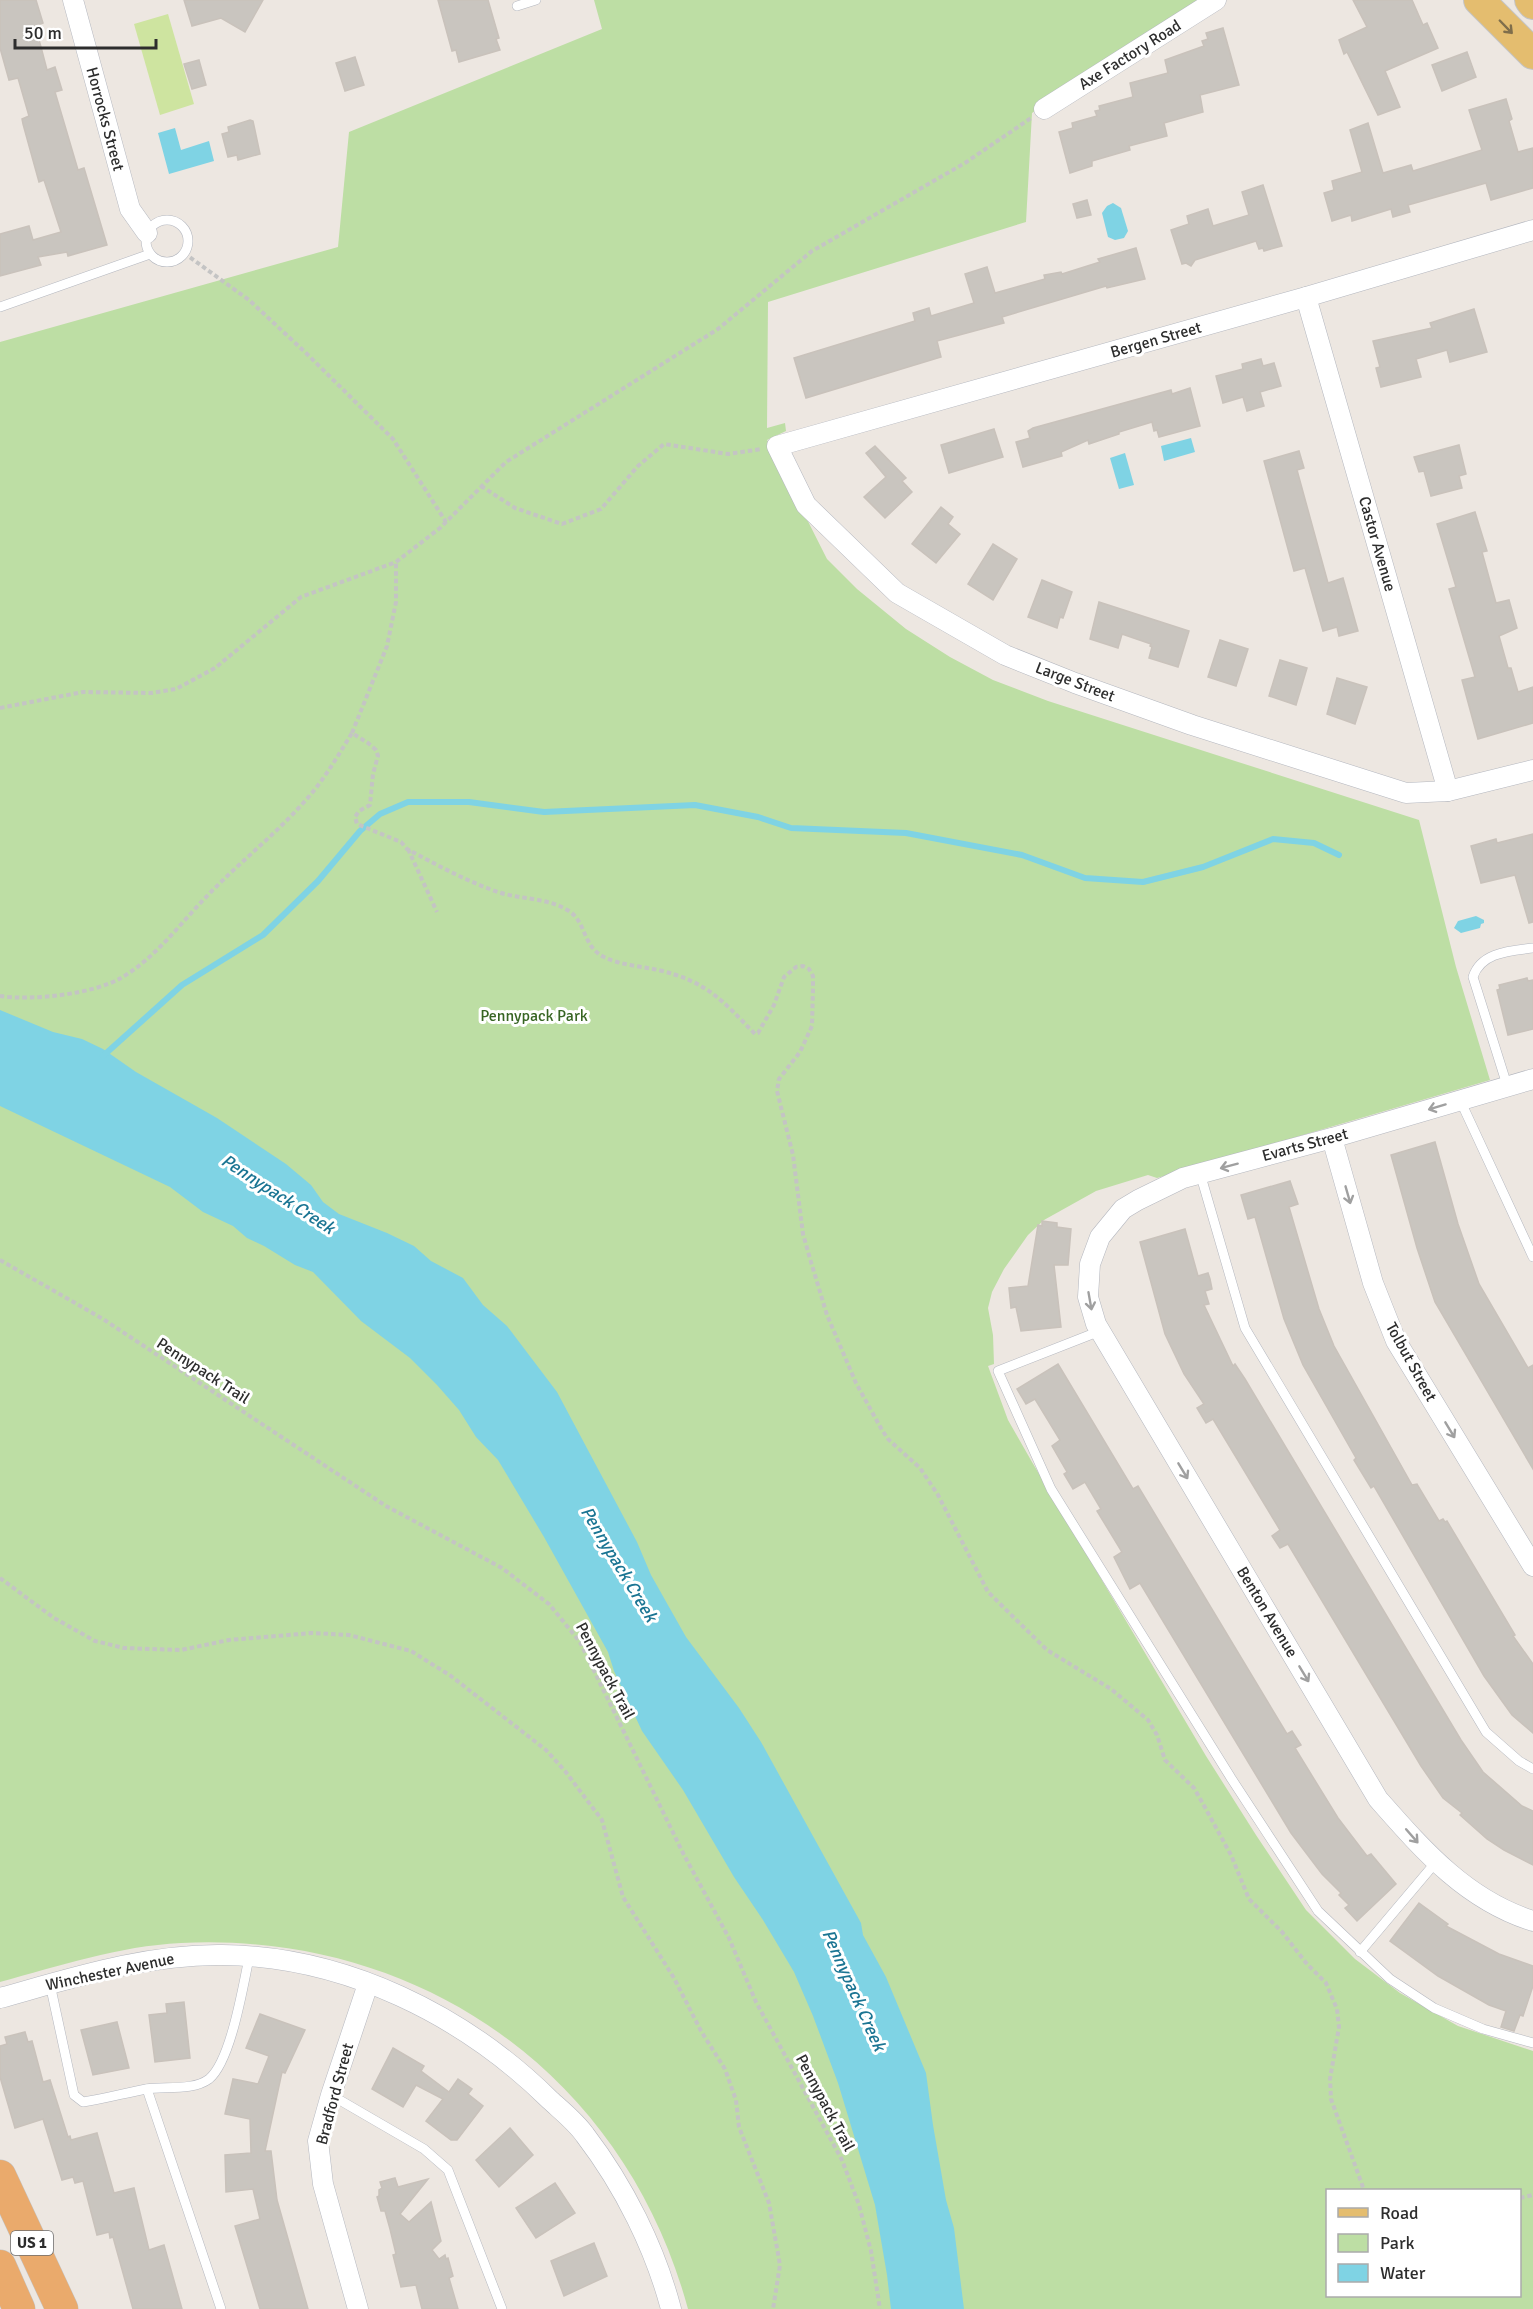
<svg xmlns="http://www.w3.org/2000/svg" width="1533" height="2309" font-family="Signika,sans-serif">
<rect width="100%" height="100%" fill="#ede7e1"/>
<path fill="#bddea4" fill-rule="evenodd" d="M594,0h611l-70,43 -103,70 -6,109 -258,80 -1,126 18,-5 1,8 -19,9 60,119 30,30 49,40 44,28 43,23 55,21 371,119 37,147 34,113 -333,98 -9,-3 -52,16 -52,29 -16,15 -24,34 -12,23 -4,16 5,27 1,29 -6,2 20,54 24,42 174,294 50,79 50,75 49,49 45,34 58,33 75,25v258h-845c-63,-233 -267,-378 -507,-366 -62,3 -122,23 -181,39v-1640l338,-95 11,-115 253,-103zM1328,2190h192v106h-192z"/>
<path fill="#cee4a0" d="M168,14l26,90 -34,11 -26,-91z"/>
<g fill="#7fd3e4">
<path d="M175,128l6,22 28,-9 5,20 -45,13 -11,-41z"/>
<path d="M1113,203l8,5 7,23 -4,7 -9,2 -7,-3 -6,-24 5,-7z"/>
<path d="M1191,438l4,14 -31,9 -3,-15z"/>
<path d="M1125,453l9,32 -15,4 -9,-31z"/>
<path d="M1476,916l8,4v3l-3,1 -1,4 -19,5 -7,-5 4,-7z"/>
<path d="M0,1010l53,22 29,7 21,10 33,23 81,46 69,46 25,21 12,17 16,12 48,19 27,13 17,15 32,17 20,27 24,21 50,66 80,150 14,33 35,62 53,71 22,34 100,181 2,12 23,42 40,96 7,52 13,75 8,28 10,81h-73l-4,-34 -12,-70 -37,-122 -25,-67 -19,-44 -31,-52 -29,-43 -51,-87 -41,-59 -28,-60 -6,-19 -64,-115 -46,-77 -22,-23 -17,-27 -22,-25 -27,-27 -49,-37 -48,-49 -18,-7 -31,-19 -17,-8 -14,-12 -30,-14 -33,-25 -170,-81z"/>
</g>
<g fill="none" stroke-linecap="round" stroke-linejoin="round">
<path stroke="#7fd3e4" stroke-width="6" d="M103,1056l79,-71 81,-50 55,-54 42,-50 20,-17 28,-12h61l75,10 151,-7 63,12 33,11 115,5 116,22 63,23 58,4 60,-15 70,-28 41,4 25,12"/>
</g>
<g fill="#c9c5bf" stroke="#c9c2bb" stroke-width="1.5">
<path d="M0,0h36l7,23 -8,3 6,21 6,23 8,-3 7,23 -7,2 23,78 6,-2 23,77 -39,11 -1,-4 -29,5 3,8 -41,11v-42l29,-8 4,14 28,-8 -17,-52 -5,2 -16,-58 -1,-5 7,-3 -11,-38 -9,2 -9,-32z"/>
<path d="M184,0h79l-18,32 -24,-14 -29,8z"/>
<path d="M438,0h50l11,38 -3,1 4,11 -41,12 -3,-12 -4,1z"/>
<path d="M1353,0h59l11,25 4,-2 11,25 -53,23 15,36 -22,8 -31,-63 -3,2 -5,-14 28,-13z"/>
<path d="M1223,28l16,57 -39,10 3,17 -39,11 3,13 -38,10 1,4 -38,11v5l-22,7 -11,-41 14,-4 -1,-5 25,-7 -2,-5 5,-1 -1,-4 34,-9 -3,-14 38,-10 -3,-13 39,-14 -2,-5 6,-2 -2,-6z"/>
<path d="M1467,52l9,25 -34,14 -10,-26z"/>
<path d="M355,57l9,28 -19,6 -9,-28z"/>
<path d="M199,60l7,25 -14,4 -8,-25z"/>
<path d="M1506,99l6,20 -3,2 9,31 15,-4v40l-42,12 -5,-17 -78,22 2,7 -17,5 -2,-8 -39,12 -1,-6 -19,6 -8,-28 10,-3 -2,-9 30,-9 -12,-42 18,-7 15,50 28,-8 2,6 69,-21 -13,-40z"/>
<path d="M250,120l3,1 7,33 -22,6 -1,-5 -9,2 -6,-23 7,-2 -1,-5z"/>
<path d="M1263,185l19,61 -18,5 -1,-3 -4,1 -3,-8 -61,19 -4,6 -5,-3 -4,1 -11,-34 18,-6 -2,-8 21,-7 5,17 36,-11 -7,-23z"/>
<path d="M1087,200l4,15 -14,3 -4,-14z"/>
<path d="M1136,248l9,31 -38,9 -1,-2 -104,31 2,6 -67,18 4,16 -135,41 -12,-40 121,-37 -2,-8 16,-5 2,8 43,-13 -9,-29 22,-7 8,26 50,-14 -1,-4 17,-3 1,2 38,-12 -2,-3z"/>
<path d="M1474,309l13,43 -37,10 -3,-12 -31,9 5,18 -40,10 -5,-19 4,-1 -7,-26 59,-13 -2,-5z"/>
<path d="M1261,359l2,7 11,-3 7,23 -21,6 4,14 -17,5 -4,-14 -20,6 -7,-27 27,-7 -1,-5z"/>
<path d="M1190,388l10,38 -41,11 -2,-7 -3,1 -2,-9 -33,10v2l-30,10 -1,-4 -27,12 1,4 -39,11 -7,-25 14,-4 -2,-7 5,-3 138,-38 1,4z"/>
<path d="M994,429l9,28 -54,16 -8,-28z"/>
<path d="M1459,445l7,29 -7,2 3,12 -31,8 -7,-25 -5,1 -5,-15z"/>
<path d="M875,446l31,32 -4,3 10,11 -27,26 -21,-21 22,-20 -20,-24z"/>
<path d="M1299,451l5,17 -7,2 31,113 15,-5 15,53 -19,5 -2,-9 -14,4 -18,-63 -11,3 -30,-110z"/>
<path d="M941,507l12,10 -5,7 12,10 -24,29 -24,-19z"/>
<path d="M1475,512l12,39 -5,1 14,51 13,-3 8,28 -18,8 9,32h3l7,24 15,-5v36l-55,16 -16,-59 13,-3 -26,-88 7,-2 -19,-63z"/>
<path d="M993,544l24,15 -24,41 -25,-16z"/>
<path d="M1042,580l30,12 -9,26 -3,-1 -3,11 -29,-11z"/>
<path d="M1099,602l90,29 -11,36 -29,-9 3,-11 -2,-1 1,-2 -29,-10 -4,14 -28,-9z"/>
<path d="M1220,640l28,9 -12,37 -28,-9z"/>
<path d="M1280,660l27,8 -11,37 -27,-9z"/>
<path d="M1337,678l30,9 -12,37 -28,-10z"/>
<path d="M1533,834v88l-4,1 -14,-48 -34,8 -10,-37 25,-7 1,4z"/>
<path d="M1527,978l1,3 5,-1v49l-25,6 -11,-45 3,-1 -1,-4z"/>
<path d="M1435,1142l23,82 21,60 49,84 5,-3v104l-98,-167 -18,-54 -26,-93z"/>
<path d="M1290,1181l8,23 -9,3 30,102 15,37 78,139 5,-1 22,37 4,-2 2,3 2,-1 68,114 -2,1 20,28v69l-21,-18 -28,-39 -110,-190 -3,2 -17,-28 2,-2 -53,-93 -19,-46 -29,-102 -7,2 -7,-24z"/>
<path d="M1042,1221l15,2v4l14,2 -3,36h-14l7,62 -40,4 -5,-24 -5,1 -2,-20 19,-2 10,-61 4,1z"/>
<path d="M1185,1229l13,47 10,-3 2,6 2,10 -7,2 4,13 -5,1 29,61 2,-2 10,15 216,361 22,32 39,34 11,5v54l-29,-15 -17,-11 -27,-24 2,-2 -19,-15 -22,-32 -133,-222 -8,4 -8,-12 8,-6 -67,-111 -7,4 -9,-15 7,-4 -20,-30 -19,-40 -25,-92z"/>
<path d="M1058,1364l75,125 5,-3 149,248 5,-3 9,14 -6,3 43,70 29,38 4,-2 25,30 -39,37 -12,-13 4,-3 -10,-10 2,-2 -19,-19 -31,-41 -151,-250 -10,6 -16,-32 8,-5 -25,-41 4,-2 -16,-27 -12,7 -9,-15 3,-2 -15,-26 8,-6 -25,-41 -9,5 -9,-15z"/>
<path d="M1419,1903l29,21 -2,2 53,28 34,12v20l-10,30 -3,-1 -6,16 -13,-4 5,-16 -17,-6 -51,-29 -48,-35z"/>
<path d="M184,2002l6,56 -35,4 -6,-47 18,-2 -1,-9z"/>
<path d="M260,2014l45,16 -20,43 -3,-1 -17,79h6l6,49 31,109h-48l-25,-83 25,-7 -7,-30 -27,3 -1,-37 26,-2 -1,-34 -25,-5 8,-35 25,5 11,-28 -23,-8z"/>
<path d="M117,2022l12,46 -36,7 -12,-45z"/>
<path d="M25,2032l3,10 4,-1 11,41 7,-2 18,57 2,-1 1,4 26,-7 17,60 20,-5 15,62 15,-5 18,64h-49l-20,-72 -3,1 -1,-6 -12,3 -14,-54 -8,2 -2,-6 -11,3 -19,-61 -28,9 -15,-51v-31l7,-2 -2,-7z"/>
<path d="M393,2048l31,18 -3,5 28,21 9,-13 14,10 -4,5 15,12 -26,34h-6l-25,-19 17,-22 -27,-14 -13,22 -31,-18z"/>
<path d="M510,2128l23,27 -34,32 -23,-27z"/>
<path d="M395,2178l3,9 30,-8 -28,35 9,8 22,-20 10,39 -9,9 7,9 6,-4 1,4 2,-1 5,18 -4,2 9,31h-36l-6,-24 -15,2 -8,-32 3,-1 -6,-25 -5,-18h-4l-4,-14 2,-1v-6l3,-2 -2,-6z"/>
<path d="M555,2183l20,30 -39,25 -20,-30z"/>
<path d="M594,2243l13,33 -43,20 -13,-35z"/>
</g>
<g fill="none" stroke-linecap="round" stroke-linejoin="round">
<g stroke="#b4b7bf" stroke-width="10">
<g id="service">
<path d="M517,6l19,-6"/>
<circle cx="167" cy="241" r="21"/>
<path d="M0,307l150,-53"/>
<path d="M1507,1085l-34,-108c8,-25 37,-26 60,-29"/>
<path d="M1460,1100l73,157"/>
<path d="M1200,1173l45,155 241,404 33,29 14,8"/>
<path d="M1100,1331l-102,40 53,118 180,289 87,133 72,68 44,29 49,21 50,14"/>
<path d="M1360,1952l76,-90"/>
<path d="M50,1984l24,111 9,7c21,-3 42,-9 63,-13 19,-3 47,2 63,-10 22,-18 34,-93 40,-121"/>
<path d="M147,2089l74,220"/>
<path d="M331,2095l93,54 24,21 54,139"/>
</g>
</g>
<g stroke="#b4b7bf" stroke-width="21">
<g id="minor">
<path d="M73,0l57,209 17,24"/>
<path d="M1044,109l172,-109"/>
<path d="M1533,230l-227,67 -529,149 29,59 91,88 108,62 70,28 117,42 214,68 42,-2 85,-21"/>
<path d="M1306,297l142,494"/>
<path d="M1533,1079l-201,59 -149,40 -45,22 -15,9 -23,28 -10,27 -2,33 8,27 282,475c45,51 88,101 155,122"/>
<path d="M1332,1138l41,145 23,58 137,225"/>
<path d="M0,1998c72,-20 146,-44 222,-43 123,1 242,60 328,145 12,11 26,22 35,35 39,51 70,113 86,174"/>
<path d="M358,2309l-35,-125 -5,-43 13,-46 37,-111"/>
</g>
</g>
<g stroke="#c4c4c4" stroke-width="32">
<g id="primary">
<path d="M1479,0l54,54"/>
<path d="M1530,0l3,4"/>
</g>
</g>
<g stroke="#c4c4c4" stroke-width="33">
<g id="trunk">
<path d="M0,2176l62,133"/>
<path d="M0,2266l19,43"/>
</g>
</g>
<g stroke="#c4c4c4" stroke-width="4" stroke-dasharray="4.5 3" stroke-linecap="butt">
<path d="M184,253l65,47 57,53 87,86 53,83"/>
<path d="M481,486l34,22 47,16 39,-15 37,-43 26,-22 64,10 34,-5"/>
<path d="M0,708l83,-16 68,1 25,-4 39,-21 86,-71 95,-35 44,-34 66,-66 212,-133 94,-78 153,-88 66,-45"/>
<path d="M352,733l35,-87 9,-44v-40"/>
<path d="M408,849l29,63"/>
<path d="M0,996c32,5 93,-2 121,-18 36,-21 60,-56 89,-85 33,-34 71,-63 101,-99 16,-19 28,-40 41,-61l16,10 8,7 2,6 -5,18 -3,31 -11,6 -4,6 2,7 44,18 6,7c30,16 59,32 91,43 24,8 49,5 71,19 18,12 13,35 35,46 16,8 36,9 54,13 48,11 64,30 97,64l3,-1 16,-28 10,-28 12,-10 7,-1 6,3 4,7v12l-1,38 -12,26 -21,27 -2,12 16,64 10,79 8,28 16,53 29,68 26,47 6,9 32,29 18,27 50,97 59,58 64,39 37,31 9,15 8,25 29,28 8,14 29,53 18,44 33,33 25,32 19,19 11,26 2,18 -9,52 1,20 33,91"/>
<path d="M0,1260l103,59 283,187 116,62 47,36 31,38 104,213 45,83 27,64 86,158 17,45 12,46 9,58"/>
<path d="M0,1578l54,40 41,23 29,7 57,2 48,-10 83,-7 37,2 62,16 40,25 95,74 19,21 37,49 21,77 51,81 27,53 24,38 11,31 3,27 30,76 11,62 -7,44"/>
<path d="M1520,2198l13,-3"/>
</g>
<use href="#service" stroke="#fff" stroke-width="9"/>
<use href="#minor" stroke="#fff" stroke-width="20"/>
<use href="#primary" stroke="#e4bd6f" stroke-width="30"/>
<use href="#trunk" stroke="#eaaa6c" stroke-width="32"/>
</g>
<defs><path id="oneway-shaft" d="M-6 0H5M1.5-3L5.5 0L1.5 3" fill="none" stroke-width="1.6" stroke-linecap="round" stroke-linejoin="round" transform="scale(1.5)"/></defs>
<use stroke="#7f6e4b" href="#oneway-shaft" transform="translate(1506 27) rotate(46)"/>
<g stroke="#a0a0a0">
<use href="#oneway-shaft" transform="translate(1437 1107) rotate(163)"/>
<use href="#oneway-shaft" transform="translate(1229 1166) rotate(165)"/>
<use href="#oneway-shaft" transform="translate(1348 1195) rotate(74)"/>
<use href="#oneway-shaft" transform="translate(1090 1301) rotate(80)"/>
<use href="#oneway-shaft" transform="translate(1450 1430) rotate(59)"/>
<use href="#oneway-shaft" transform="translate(1183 1471) rotate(59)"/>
<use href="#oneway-shaft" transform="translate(1304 1674) rotate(59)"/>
<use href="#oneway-shaft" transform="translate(1412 1836) rotate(49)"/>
</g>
<g text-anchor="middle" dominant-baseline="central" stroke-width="6" stroke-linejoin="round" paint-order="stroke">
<rect fill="#fff" stroke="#6c6c6c" stroke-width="1.5" x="11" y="2231" width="42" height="24" rx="4.5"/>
<g font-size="15" font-weight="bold" fill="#2d2d2d">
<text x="32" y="2243">US 1</text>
</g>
<g font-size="16" fill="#2d2d2d" stroke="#fff">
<text transform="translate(1130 55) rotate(-32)">Axe Factory Road</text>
<text transform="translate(105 119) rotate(75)">Horrocks Street</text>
<text transform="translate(1156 340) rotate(-16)">Bergen Street</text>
<text transform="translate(1377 544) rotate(74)">Castor Avenue</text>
<text transform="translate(1075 682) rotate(21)">Large Street</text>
<text transform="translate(1305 1145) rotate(-15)">Evarts Street</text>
<text transform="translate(1411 1362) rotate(61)">Tolbut Street</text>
<text transform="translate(203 1371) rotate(33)">Pennypack Trail</text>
<text transform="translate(1267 1612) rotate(59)">Benton Avenue</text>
<text transform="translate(605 1671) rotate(62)">Pennypack Trail</text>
<text transform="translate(110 1972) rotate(-12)">Winchester Avenue</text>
<text transform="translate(335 2094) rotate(-75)">Bradford Street</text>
<text transform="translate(825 2103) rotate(62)">Pennypack Trail</text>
</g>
<g font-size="16" fill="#376523" stroke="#fff">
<text x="534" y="1016">Pennypack Park</text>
</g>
<g font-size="18" font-style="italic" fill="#1b7593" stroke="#fff">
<text transform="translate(278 1194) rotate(33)">Pennypack Creek</text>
<text transform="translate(619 1564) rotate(59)">Pennypack Creek</text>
<text transform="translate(854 1990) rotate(66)">Pennypack Creek</text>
</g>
</g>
<rect x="1326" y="2189" width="195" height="108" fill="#ffffff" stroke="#ababab" stroke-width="1.5"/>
<rect x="1338" y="2208" width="30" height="9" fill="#e4bd6f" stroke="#ababab" stroke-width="1.5"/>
<text x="1380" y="2219" font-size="18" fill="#2d2d2d">Road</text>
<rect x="1338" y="2234" width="30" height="18" fill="#bddea4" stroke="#ababab" stroke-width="1.5"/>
<text x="1380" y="2249" font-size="18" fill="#2d2d2d">Park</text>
<rect x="1338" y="2264" width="30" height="18" fill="#7fd3e4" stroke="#ababab" stroke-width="1.5"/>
<text x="1380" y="2279" font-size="18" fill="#2d2d2d">Water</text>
<path d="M15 39v9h141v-9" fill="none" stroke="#2d2d2d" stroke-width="3"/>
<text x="24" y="39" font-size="18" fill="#2d2d2d" stroke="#ffffff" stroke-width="4.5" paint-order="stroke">50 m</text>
</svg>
